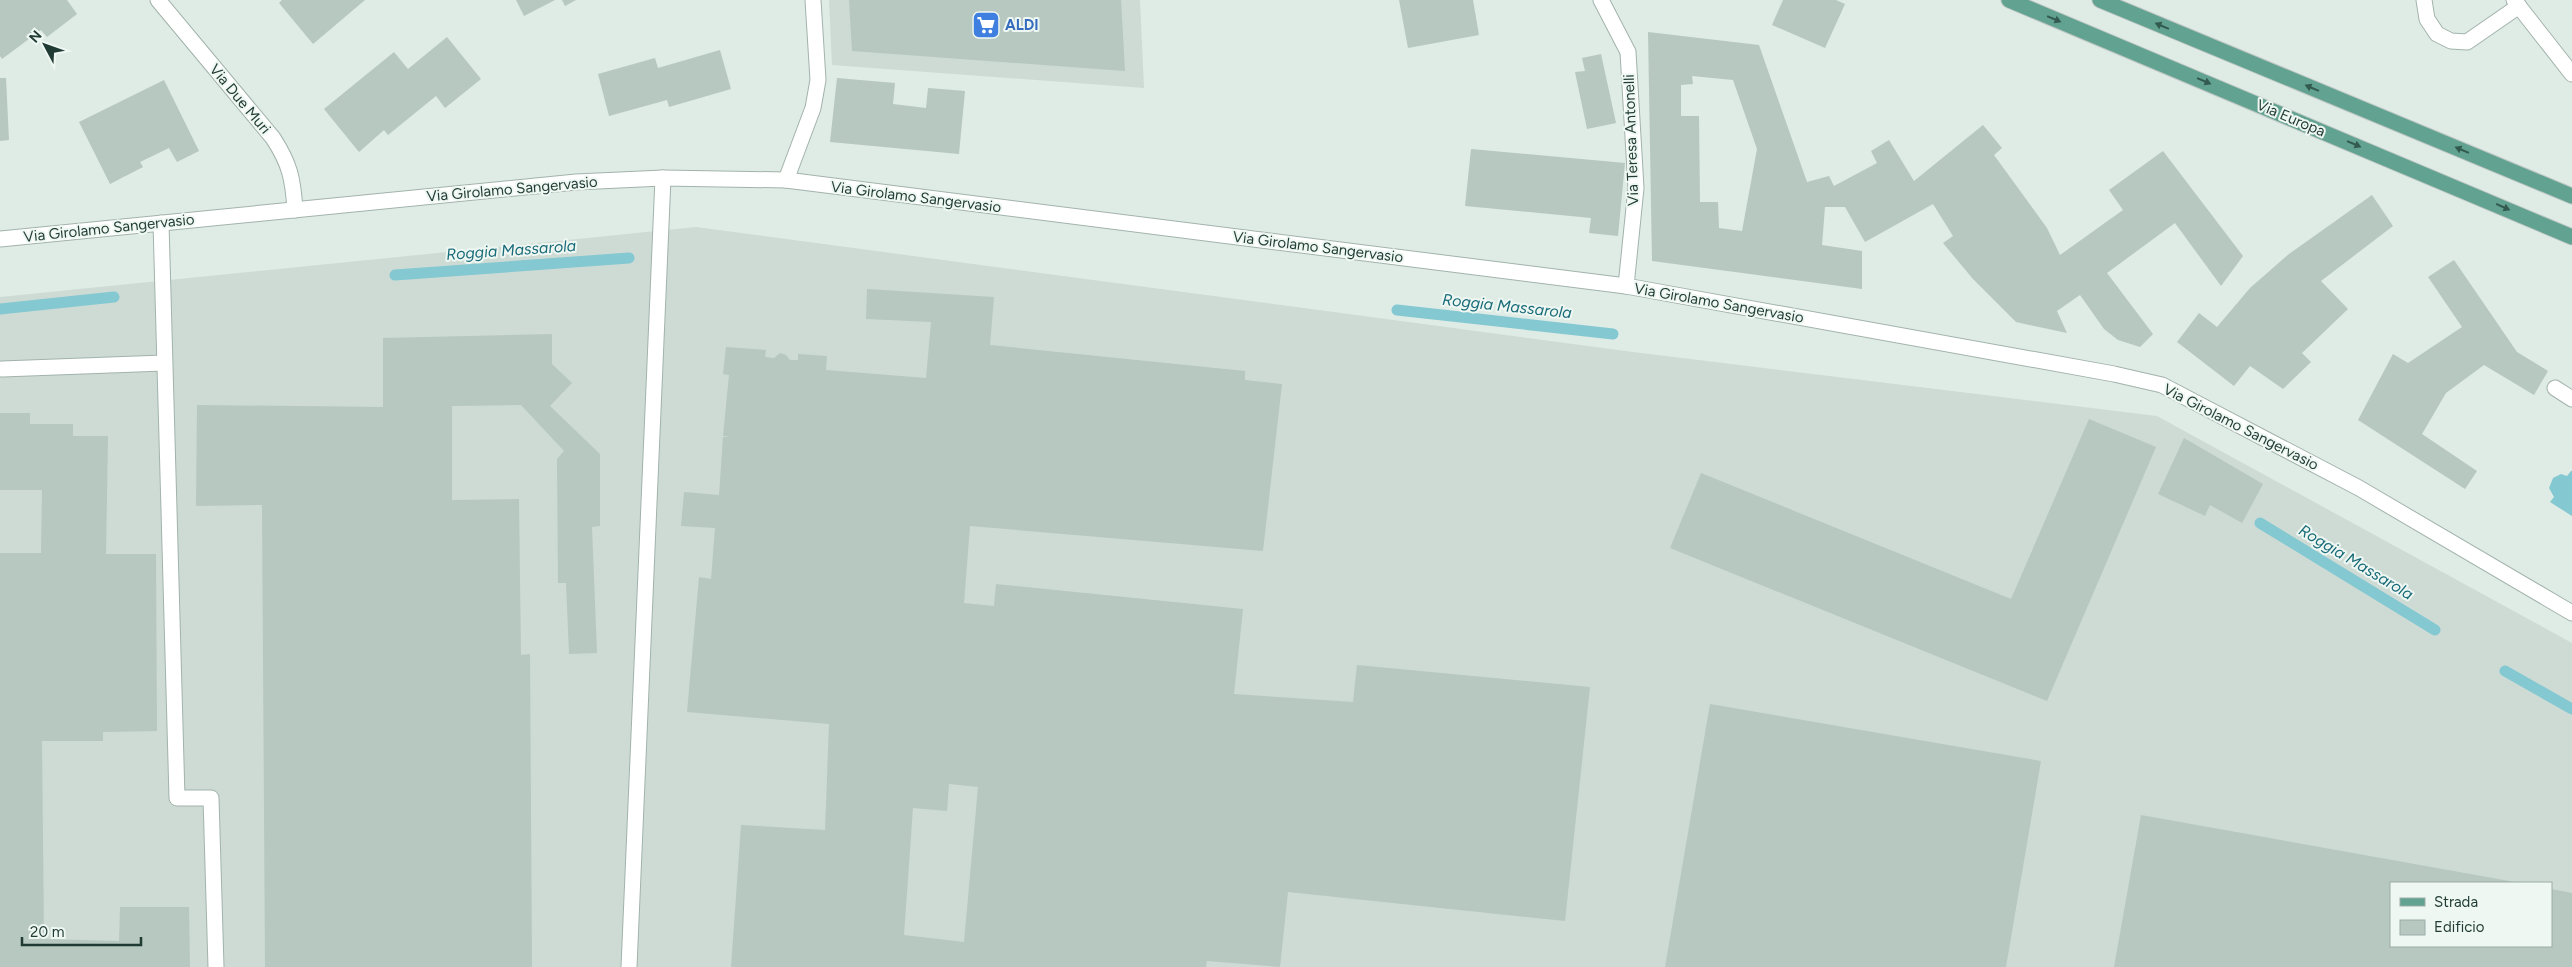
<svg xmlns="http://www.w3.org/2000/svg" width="2572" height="967" font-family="Figtree,sans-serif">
<rect width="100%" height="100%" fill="#dfebe5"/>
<g fill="#cddbd4" fill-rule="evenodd">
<path d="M829,0h311l4,88 -312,-23z"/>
<path d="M696,227l937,125 524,64 415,227v324h-2572v-670zM2391,883h160v63h-160z"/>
</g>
<path fill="#84c8d2" d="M2571,471h1v45l-22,-14 4,-5 -5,-9 4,-10 8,-4 6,2z"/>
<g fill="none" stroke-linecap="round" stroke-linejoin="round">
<g stroke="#84c8d2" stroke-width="11">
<path d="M395,275l234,-17"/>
<path d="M0,309l114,-12"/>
<path d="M1397,310l216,24"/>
<path d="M2260,523l175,107"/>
<path d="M2505,671l67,38"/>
</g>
</g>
<g fill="#b7c8c1" fill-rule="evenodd">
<path d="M0,0h67l10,14 -30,23 -6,-7 -39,29 -2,-3z"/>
<path d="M282,0h83l-52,44 -34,-41z"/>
<path d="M516,0h39l-31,16z"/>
<path d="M562,0h14l-11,6z"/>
<path d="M849,0h272l4,71 -273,-20z"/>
<path d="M1399,0h74l6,35 -71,13z"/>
<path d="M1783,0h53l9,4 -20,44 -53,-23z"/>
<path d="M1648,32l111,13 48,137 22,-6 5,10 43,-23 -6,-12 18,-11 25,41 69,-56 19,23 -8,7 53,73 13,27 63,-45 -14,-20 54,-39 80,105 -22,30 -46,-63 -68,50 46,61 -13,13 -22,-7 -14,-11 -24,-34 -23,16 10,22 -51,-11 -43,-43 -30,-36 10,-7 -20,-32 -68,38 -20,-35h-20l-3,38 40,6v38l-210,-28zM1692,76l41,4 24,69 -15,82 -23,-3 -1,-26h-18l-1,-86h-18v-31l12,-1z"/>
<path d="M447,37l34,42 -36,29 -9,-12 -48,39 -4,-5 -25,22 -35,-43 70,-57 14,17z"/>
<path d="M720,50l11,39 -62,18 -2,-7 -58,16 -11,-42 57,-16 3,10z"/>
<path d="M1601,54l15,69 -29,6 -12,-57 10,-1 -3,-13z"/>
<path d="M0,78h6l3,62 -9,1z"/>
<path d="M837,78l58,5 -2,21 33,4 2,-20 37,3 -6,63 -129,-12z"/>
<path d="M164,80l35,71 -22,11 -8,-14 -29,14 3,5 -33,17 -31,-62z"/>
<path d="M1471,149l154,14 -7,73 -29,-3 2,-15 -126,-12z"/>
<path d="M2372,195l21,31 -72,55 27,28 -46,44 9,9 -28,27 -33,-23 -16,20 -57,-44 22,-29 18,14 33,-39 39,-34z"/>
<path d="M2454,260l63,92 31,19 -14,24 -50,-30 -38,28 -24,41 55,37 -12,18 -107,-69 35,-66 15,9 54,-36 -34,-50z"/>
<path d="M867,289l127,8 -4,48 255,26v9l37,4 -19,167 -293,-25 -6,77 30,3 2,-22 247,25 -9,85 119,8 4,-37 233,22 -25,234 -277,-29 -8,75 -73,-6 -1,6h-475l10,-142 84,5 4,-106 -142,-12 12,-135 12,2 4,-51 -34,-2 3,-34 35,3 4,-58h7l-7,-1 6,-61 -6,-1 3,-27 40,3 -1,7 9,1 6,-5 6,2 4,5h8v-6l29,2 -1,14 100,8 5,-56 -65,-3zM949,784l29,3 -14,155 -60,-7 9,-127 34,3z"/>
<path d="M552,334v30l20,19 -22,23 50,48v72l-8,1 5,126 -28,1 -3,-71h-8l-1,-124 7,-8 -43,-46 -69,1v94l67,-1 2,156 9,-1 2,313h-267l-3,-462 -66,1 1,-101 186,2v-69z"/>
<path d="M0,413h30v11h43v12h35l-2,118h50l1,177 -54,1v9h-61l2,198 75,2 1,-34h69l1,60h-190v-414h41l1,-63h-42z"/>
<path d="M2089,419l67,28 -109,254 -377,-153 31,-75 310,126z"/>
<path d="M2184,438l79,46 -21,39 -32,-18 -5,11 -47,-22z"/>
<path d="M1710,704l331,57 -35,206h-341z"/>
<path d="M2141,815l374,67 -124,1v63h160v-57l21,4v74h-458z"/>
</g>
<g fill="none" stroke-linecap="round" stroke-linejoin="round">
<g stroke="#a2b3ac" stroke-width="17">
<g id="service">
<path d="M2424,0l3,19 10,15 14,7 16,1 52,-36"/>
<path d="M2514,0l58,74"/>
<path d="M161,223l16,575h34l5,169"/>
<path d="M2,369l162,-6"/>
<path d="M2555,388l17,11"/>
</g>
</g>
<g stroke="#a2b3ac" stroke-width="17">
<g id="minor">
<path d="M158,0l115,138c17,26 20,41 22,72"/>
<path d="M1601,0l27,52 8,136 -10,98"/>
<path d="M786,180l27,-72 5,-28 -5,-80"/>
<path d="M0,239l576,-57 87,-4 123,2 840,106 488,88 48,11 197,103 213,125"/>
<path d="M629,967l34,-789"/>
</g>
</g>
<g stroke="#c0c8c6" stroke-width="17">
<g id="primary">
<path d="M2009,0l563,237"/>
<path d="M2100,0l472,196"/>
</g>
</g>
<use href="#service" stroke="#fff" stroke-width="15"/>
<use href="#minor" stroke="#fff" stroke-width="15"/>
<use href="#primary" stroke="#62a290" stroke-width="15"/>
</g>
<defs><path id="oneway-solid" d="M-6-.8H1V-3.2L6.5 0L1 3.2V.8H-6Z" transform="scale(1.25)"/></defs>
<g fill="#335a4f">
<use href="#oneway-solid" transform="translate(2054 19) rotate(23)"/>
<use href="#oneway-solid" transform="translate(2162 26) rotate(-157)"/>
<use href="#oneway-solid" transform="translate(2204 81) rotate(23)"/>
<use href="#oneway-solid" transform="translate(2312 88) rotate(-157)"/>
<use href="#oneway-solid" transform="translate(2354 144) rotate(23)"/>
<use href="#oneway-solid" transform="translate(2462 150) rotate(-157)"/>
<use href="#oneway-solid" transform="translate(2503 207) rotate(24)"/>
</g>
<defs>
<g id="supermarket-square" transform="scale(1.4375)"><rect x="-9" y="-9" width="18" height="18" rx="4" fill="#3f7fe0" stroke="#eff7f3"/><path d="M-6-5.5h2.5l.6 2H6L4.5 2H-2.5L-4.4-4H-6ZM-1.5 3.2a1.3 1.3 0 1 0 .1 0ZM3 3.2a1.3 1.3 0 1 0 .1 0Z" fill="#fff"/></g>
</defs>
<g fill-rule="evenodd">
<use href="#supermarket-square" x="986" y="25"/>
</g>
<g text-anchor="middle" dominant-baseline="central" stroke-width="4" stroke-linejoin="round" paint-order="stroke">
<g font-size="15" font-weight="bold" fill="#366cbe" stroke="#eff7f3" text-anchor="start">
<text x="1005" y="25">ALDI</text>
</g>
<g font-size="15" fill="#1f3b33" stroke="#eff7f3">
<text transform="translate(240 99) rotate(50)">Via Due Muri</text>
<text transform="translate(2291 118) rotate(23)">Via Europa</text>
<text transform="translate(1631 140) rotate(-92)">Via Teresa Antonelli</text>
<text transform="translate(512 189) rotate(-5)">Via Girolamo Sangervasio</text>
<text transform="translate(916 197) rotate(7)">Via Girolamo Sangervasio</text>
<text transform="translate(109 228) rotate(-6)">Via Girolamo Sangervasio</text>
<text transform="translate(1318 247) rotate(7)">Via Girolamo Sangervasio</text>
<text transform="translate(1719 303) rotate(10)">Via Girolamo Sangervasio</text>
<text transform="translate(2241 427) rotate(27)">Via Girolamo Sangervasio</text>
</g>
<g font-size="16" font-style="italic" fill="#186b78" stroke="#eff7f3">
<text transform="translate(511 250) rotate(-4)">Roggia Massarola</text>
<text transform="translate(1507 306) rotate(6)">Roggia Massarola</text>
<text transform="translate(2356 562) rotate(31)">Roggia Massarola</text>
</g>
</g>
<rect x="2390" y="882" width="162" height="65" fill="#eff7f3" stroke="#9caca6"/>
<rect x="2400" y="898" width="25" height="8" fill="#62a290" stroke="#9caca6"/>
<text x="2434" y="907" font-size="15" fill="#1f3b33">Strada</text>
<rect x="2400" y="920" width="25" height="15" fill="#b7c8c1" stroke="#9caca6"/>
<text x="2434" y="932" font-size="15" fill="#1f3b33">Edificio</text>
<g transform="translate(45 45) rotate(311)" stroke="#eff7f3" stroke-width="4" paint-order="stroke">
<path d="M0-4L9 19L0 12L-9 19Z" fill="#1f3b33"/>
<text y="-8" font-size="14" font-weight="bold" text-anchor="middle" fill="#1f3b33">N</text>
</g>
<path d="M22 937v8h119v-8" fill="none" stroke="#1f3b33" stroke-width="2.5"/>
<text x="30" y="937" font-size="15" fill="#1f3b33" stroke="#eff7f3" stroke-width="4" paint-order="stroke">20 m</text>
</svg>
